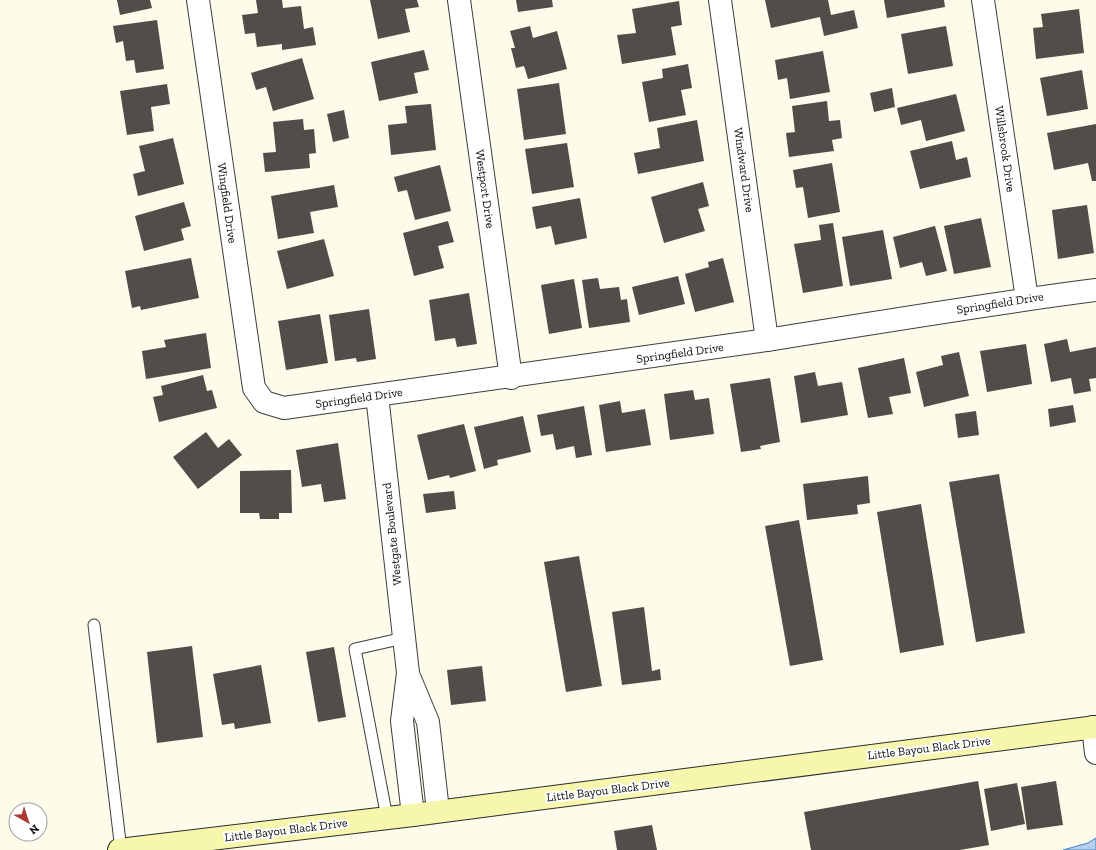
<svg xmlns="http://www.w3.org/2000/svg" width="1096" height="850" font-family="'Zilla Slab',serif">
<rect width="100%" height="100%" fill="#fdfbea"/>
<path fill="#b4d2ef" stroke="#437fbe" d="M1096,838v12h-33l25,-7z"/>
<g fill="#524d48">
<path d="M117,0h33l2,8 -32,7z"/>
<path d="M256,0h26l1,8 18,-2 3,23 9,-2 3,18 -34,5v-6l-25,3 -2,-14 -10,1 -3,-19 16,-2z"/>
<path d="M370,0h47l2,7 -14,2 5,23 -32,7z"/>
<path d="M516,0h36l1,7 -35,5z"/>
<path d="M765,0h63l3,15 23,-5 4,18 -34,8 -4,-19 -49,11z"/>
<path d="M884,0h60l1,7 -58,11z"/>
<path d="M679,1l3,24 -11,2 5,28 -54,9 -5,-29 19,-2 -4,-24z"/>
<path d="M1079,9l5,44 -48,6 -3,-31 10,-1 -2,-13z"/>
<path d="M157,20l7,49 -28,4 -2,-13 -8,1 -3,-20 -7,2 -3,-17z"/>
<path d="M530,26l3,12 24,-7 10,38 -39,10 -4,-13 -8,2 -5,-20h4l-5,-17z"/>
<path d="M946,26l7,40 -45,8 -7,-40z"/>
<path d="M424,50l5,20 -15,3 4,20 -39,8 -8,-39z"/>
<path d="M823,51l7,41 -40,7 -3,-21 -9,2 -3,-20z"/>
<path d="M302,58l12,41 -41,12 -7,-24 -10,3 -5,-17z"/>
<path d="M688,64l4,24 -11,2 5,25 -37,7 -7,-40 21,-4 -1,-9z"/>
<path d="M1082,70l6,39 -41,7 -7,-38z"/>
<path d="M559,83l7,51 -42,6 -7,-51z"/>
<path d="M167,84l3,20 -19,3 3,24 -27,4 -7,-44z"/>
<path d="M892,88l3,19 -21,5 -4,-19z"/>
<path d="M956,94l9,37 -39,10 -5,-21 -20,5 -4,-17z"/>
<path d="M827,101l2,20 11,-1 2,18 -10,2 2,11 -45,6 -3,-24 9,-1 -3,-26z"/>
<path d="M431,104l5,46 -45,5 -3,-30 19,-2 -2,-17z"/>
<path d="M344,110l5,28 -16,4 -6,-28z"/>
<path d="M303,119l1,11 10,-1 2,24 -7,1 1,14 -45,4 -2,-19 13,-1 -3,-30z"/>
<path d="M697,120l7,41 -66,13 -4,-21 26,-5 -3,-20z"/>
<path d="M1096,124v57h-4l-4,-18 -34,7 -7,-37z"/>
<path d="M173,138l11,46 -46,12 -5,-22 12,-3 -6,-25z"/>
<path d="M952,141l4,19 11,-3 4,20 -51,12 -10,-38z"/>
<path d="M567,143l7,44 -42,7 -7,-45z"/>
<path d="M832,163l8,49 -32,6 -5,-31 -7,1 -3,-18z"/>
<path d="M440,165l11,46 -36,9 -8,-30 -9,2 -4,-15z"/>
<path d="M703,182l6,24 -11,3 7,22 -41,12 -13,-46z"/>
<path d="M334,185l4,22 -28,5 4,21 -36,6 -7,-43z"/>
<path d="M580,198l7,40 -32,7 -4,-19 -15,3 -4,-22z"/>
<path d="M184,202l7,24 -10,3 3,11 -40,11 -9,-35z"/>
<path d="M1087,205l7,48 -36,6 -6,-49z"/>
<path d="M981,218l10,49 -37,7 -10,-48z"/>
<path d="M448,221l6,21 -16,4 6,22 -30,8 -11,-43z"/>
<path d="M833,223l10,63 -40,7 -9,-49 27,-4 -2,-15z"/>
<path d="M935,226l12,45 -21,5 -4,-14 -22,6 -7,-31z"/>
<path d="M883,230l9,49 -42,7 -8,-49z"/>
<path d="M324,239l10,37 -47,13 -10,-38z"/>
<path d="M191,258l8,40 -58,12 -1,-4 -8,2 -7,-37z"/>
<path d="M723,258l11,44 -39,10 -10,-38 24,-7 -1,-5z"/>
<path d="M678,276l7,28 -46,11 -7,-28z"/>
<path d="M598,278l2,11 19,-2 2,13 6,-1 3,23 -41,6 -7,-48z"/>
<path d="M574,279l8,49 -33,6 -8,-49z"/>
<path d="M469,293l8,51 -20,3 -2,-9 -20,3 -6,-41z"/>
<path d="M369,309l7,50 -19,3 -1,-4 -21,3 -6,-46z"/>
<path d="M320,314l8,49 -42,7 -8,-49z"/>
<path d="M206,333l5,35 -65,11 -4,-28 24,-4 -2,-7z"/>
<path d="M1067,339l3,13 26,-5v31l-7,1 2,12 -17,3 -3,-16 -20,4 -7,-38z"/>
<path d="M1026,344l6,40 -45,8 -7,-41z"/>
<path d="M959,352l10,44 -45,11 -8,-35 27,-7 -2,-9z"/>
<path d="M904,358l7,35 -22,4 4,17 -25,4 -10,-50z"/>
<path d="M815,372l3,14 24,-4 6,33 -47,8 -7,-47z"/>
<path d="M203,375l4,16 5,-1 5,18 -58,14 -6,-25 10,-2 -2,-9z"/>
<path d="M770,378l10,64 -20,4 1,3 -20,3 -11,-68z"/>
<path d="M693,390l2,10 14,-2 5,36 -44,6 -6,-46z"/>
<path d="M620,401l2,12 23,-4 6,36 -45,7 -7,-47z"/>
<path d="M1073,405l3,17 -26,5 -2,-18z"/>
<path d="M584,406l8,49 -16,3 -2,-12 -18,4 -3,-16 -12,2 -4,-21z"/>
<path d="M976,411l3,24 -21,3 -3,-24z"/>
<path d="M523,416l8,36 -34,8 1,5 -14,4 -10,-42z"/>
<path d="M464,424l12,47 -26,7 -1,-3 -21,5 -11,-45z"/>
<path d="M206,432l12,16 11,-9 13,16 -44,34 -25,-32z"/>
<path d="M338,443l8,56 -22,3 -3,-18 -19,3 -6,-37z"/>
<path d="M291,470l1,43h-13v6h-19l-1,-6h-19v-42z"/>
<path d="M999,474l26,159 -49,9 -27,-160z"/>
<path d="M868,476l2,27 -13,2 1,9 -51,6 -4,-36z"/>
<path d="M454,491l2,18 -30,4 -3,-19z"/>
<path d="M921,504l23,141 -44,8 -23,-141z"/>
<path d="M799,520l24,140 -33,6 -25,-140z"/>
<path d="M579,556l23,130 -36,6 -22,-130z"/>
<path d="M644,607l8,64 8,-2 1,11 -39,5 -10,-73z"/>
<path d="M192,646l11,91 -46,6 -10,-91z"/>
<path d="M334,647l12,70 -28,5 -12,-70z"/>
<path d="M261,665l10,58 -36,6 -1,-6 -12,2 -9,-51z"/>
<path d="M482,666l4,35 -35,4 -4,-35z"/>
<path d="M978,781l11,64 -29,5h-149l-7,-38z"/>
<path d="M1056,781l7,44 -36,5 -6,-43z"/>
<path d="M1017,783l8,41 -34,7 -7,-42z"/>
<path d="M652,825l5,25h-40l-3,-19z"/>
</g>
<g fill="none" stroke-linecap="round" stroke-linejoin="round">
<g stroke="#3d3d3d" stroke-width="13">
<g id="lane">
<path d="M94,625l27,225"/>
<path d="M387,818l-32,-169 49,-11"/>
</g>
</g>
<g stroke="#3d3d3d" stroke-width="24">
<g id="street">
<path d="M198,0l56,388 10,14 20,6c161,-22 322,-44 482,-68 110,-17 220,-36 330,-50"/>
<path d="M459,0l52,378"/>
<path d="M720,0l47,340"/>
<path d="M983,0l44,299"/>
<path d="M377,395l31,278 -6,48 11,94"/>
<path d="M408,674l20,48 10,89"/>
<path d="M1093,727l3,26"/>
</g>
</g>
<g stroke="#2c2c2c" stroke-width="24">
<path id="secondary" d="M119,850l294,-35 683,-88"/>
</g>
<use href="#lane" stroke="#fff" stroke-width="11"/>
<use href="#street" stroke="#fff" stroke-width="22"/>
<use href="#secondary" stroke="#f6f6ac" stroke-width="22"/>
</g>
<g text-anchor="middle" dominant-baseline="central" stroke-width="4" stroke-linejoin="round" paint-order="stroke">
<g font-size="12" fill="#0a0a0a" stroke="#fff">
<text transform="translate(1005 149) rotate(82)">Willsbrook Drive</text>
<text transform="translate(744 170) rotate(82)">Windward Drive</text>
<text transform="translate(485 189) rotate(82)">Westport Drive</text>
<text transform="translate(227 203) rotate(82)">Wingfield Drive</text>
<text transform="translate(1000 303) rotate(-9)">Springfield Drive</text>
<text transform="translate(680 353) rotate(-8)">Springfield Drive</text>
<text transform="translate(359 398) rotate(-8)">Springfield Drive</text>
<text transform="translate(392 534) rotate(-96)">Westgate Boulevard</text>
<text transform="translate(929 748) rotate(-7)">Little Bayou Black Drive</text>
<text transform="translate(608 790) rotate(-7)">Little Bayou Black Drive</text>
<text transform="translate(286 830) rotate(-7)">Little Bayou Black Drive</text>
</g>
</g>
<g transform="translate(28 822) rotate(141)"><circle r="19" fill="#ffffff" stroke="#9d9d9d"/>
<path d="M0-3L7 15L0 10L-7 15Z" fill="#ab3b32"/>
<text y="-6" font-size="11" font-weight="bold" text-anchor="middle" fill="#0a0a0a">N</text>
</g>
</svg>
